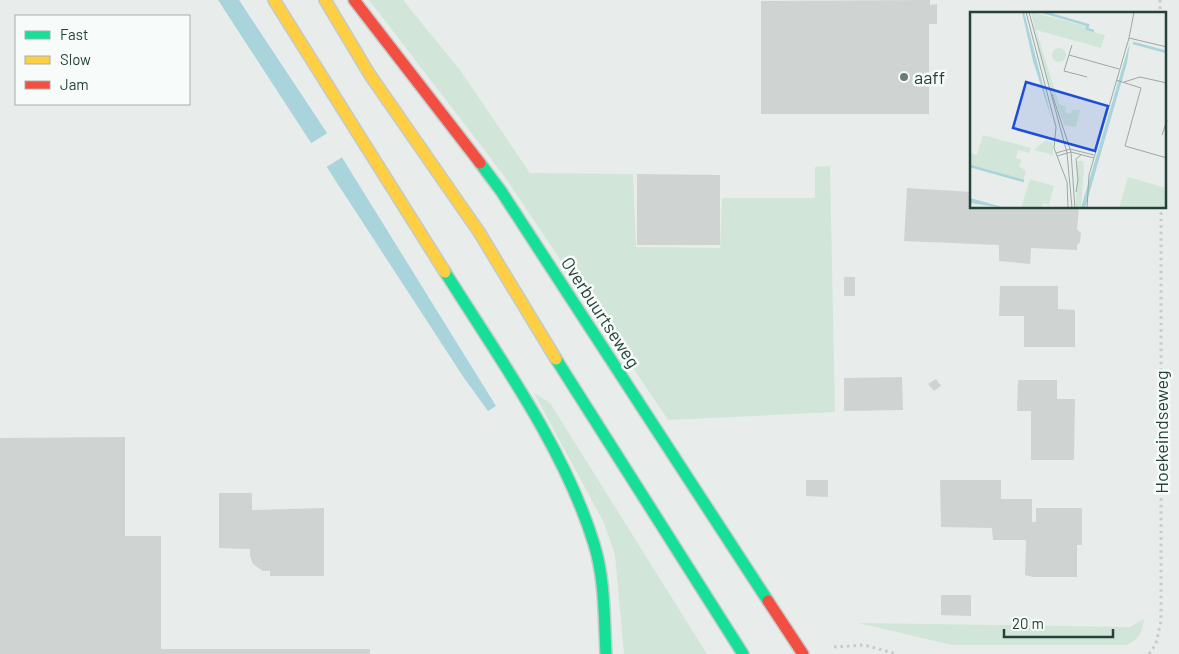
<svg xmlns="http://www.w3.org/2000/svg" width="1179" height="654" font-family="Barlow,sans-serif">
<rect width="100%" height="100%" fill="#e8edeb"/>
<g fill="#d1e6d8">
<path d="M369,0h34l57,70 70,103 103,1 3,73 84,1 2,-50h93v-31l15,-1 5,246 -167,8 -166,-247z"/>
<path d="M534,393l16,10 157,251h-83l-9,-99 -11,-32z"/>
<path d="M1144,619c-2,13 -4,20 -17,26h-175l-94,-22 272,4z"/>
</g>
<path fill="#a9d4db" d="M218,0h21l86,130 171,276 -8,5 -24,-33z"/>
<path fill="#e8edeb" d="M329,132l15,24 -19,12 -15,-24z"/>
<g fill="#cfd4d2">
<path d="M930,0v5l7,-1v20h-8v90h-168v-113z"/>
<path d="M637,174l83,1v70h-83z"/>
<path d="M907,188l65,4v16h107l-2,21 4,4 -1,9 -3,3v5l-46,-2 -1,16 -31,-3v-16l-95,-4z"/>
<rect x="844" y="277" width="11" height="19"/>
<path d="M1000,286h58v23l17,1v37h-51v-31h-25z"/>
<path d="M902,377l1,33 -59,1v-33z"/>
<path d="M936,379l5,7 -7,5 -6,-7z"/>
<path d="M1018,380h39v19h18l-1,61h-43v-49h-14z"/>
<path d="M125,437v99h36v113h209v5h-370v-216z"/>
<path d="M806,480h22v17l-22,-1z"/>
<path d="M940,480h61v19h31v23h4v-14h46v37h-5v32h-44l-8,-2 1,-35h-33l-1,-12 -51,-1z"/>
<path d="M219,493h33v17l72,-2v68h-54v-5h-7l-10,-7 -3,-8v-7l-31,-1z"/>
<path d="M941,595h30v21l-30,-1z"/>
</g>
<g fill="none" stroke-linecap="round" stroke-linejoin="round">
<g stroke="#c3cbc8" stroke-width="14">
<g id="fast">
<path d="M480,163l21,28 267,410"/>
<path d="M445,272c53,84 120,177 149,272 11,35 10,74 12,110"/>
<path d="M556,359l187,295"/>
</g>
</g>
<g stroke="#c3cbc8" stroke-width="14">
<g id="slow">
<path d="M274,0l171,272"/>
<path d="M325,0l45,75 109,157 77,127"/>
</g>
</g>
<g stroke="#c3cbc8" stroke-width="14">
<g id="jam">
<path d="M354,0l126,163"/>
<path d="M768,601l35,53"/>
</g>
</g>
<g stroke="#c3ccca" stroke-width="3" stroke-dasharray="2.5 4" stroke-linecap="butt">
<path d="M1160,0v14"/>
<path d="M834,647l30,-2 33,9"/>
<path d="M1149,654l7,-10 5,-23v-413"/>
</g>
<use href="#fast" stroke="#16e098" stroke-width="11"/>
<use href="#slow" stroke="#ffcf43" stroke-width="11"/>
<use href="#jam" stroke="#f24e42" stroke-width="11"/>
</g>
<circle fill="#697e78" stroke="#f7fbf9" stroke-width="2" cx="904" cy="77" r="5"/>
<g text-anchor="middle" dominant-baseline="central" stroke-width="5" stroke-linejoin="round" paint-order="stroke">
<g font-size="18" fill="#24423a" stroke="#f7fbf9" text-anchor="start">
<text x="914" y="77">aaff</text>
</g>
<g font-size="18" fill="#24423a" stroke="#f7fbf9">
<text transform="translate(601 312) rotate(57)">Overbuurtseweg</text>
<text transform="translate(1161 432) rotate(-90)">Hoekeindseweg</text>
</g>
</g>
<g transform="translate(970 12)">
<rect width="196" height="196" fill="#e8edeb"/>
<path d="M61,0l55,14v4l19,5 -4,13 -65,-18 23,74 7,3 -1,5 6,2 1,-4h8l-4,17 -12,-2 -22,-62zM82 43a7 7 0 1 1 14 0a7 7 0 1 1-14 0ZM13,123l48,13 -2,5 -11,-3 -2,8 6,2 -3,6 7,5 -3,11 -53,-15v-14l7,2zM76,128l7,2v13l-19,-5zM107,149h6l1,7 -3,40h-5zM158,165l38,11v20h-47zM60,167l24,7 -5,19 -6,-2 -2,5h-20z" fill="#d1e6d8"/>
<path d="M52,0h2l28,108 -19,-59zM160,30l-3,21 -42,145h-4zM0,186l18,5 17,5 -35,-5z" fill="#a9d4db"/>
<path fill="none" stroke="#a9d4db" stroke-width="2.5" d="M73,0l45,13 -1,4 7,2M163,31l34,9M0,154l54,15"/>
<path fill="none" stroke="#9aa9a4" stroke-width="1" d="M56,0l30,115 -2,21 13,34 1,26M59,0l38,141 5,55M159,26l38,9M159,26l5,-26M102,33l-8,26 23,6M99,43l50,14M146,68l25,8 -16,58 42,12M154,70l16,-5 27,6M82,82l19,58 4,56M192,123l5,-15M86,141l14,-4 24,6M87,144l14,-4 23,6M106,180l2,-12 -2,-21 5,-4M117,196l2,-33 40,-137"/>
<path fill="#1d4ed8" fill-opacity="0.15" stroke="#1d4ed8" stroke-width="2.5" d="M56,70l82,24 -13,45 -82,-23z"/>
<rect width="196" height="196" fill="none" stroke="#24423a" stroke-width="2.5"/>
</g>
<rect x="15" y="15" width="175" height="90" fill="#f7fbf9" stroke="#a3b1ad"/>
<rect x="25" y="31" width="25" height="8" fill="#16e098" stroke="#a3b1ad"/>
<text x="60" y="40" font-size="15" fill="#24423a">Fast</text>
<rect x="25" y="56" width="25" height="8" fill="#ffcf43" stroke="#a3b1ad"/>
<text x="60" y="65" font-size="15" fill="#24423a">Slow</text>
<rect x="25" y="81" width="25" height="8" fill="#f24e42" stroke="#a3b1ad"/>
<text x="60" y="90" font-size="15" fill="#24423a">Jam</text>
<path d="M1004 629v8h109v-8" fill="none" stroke="#24423a" stroke-width="2.5"/>
<text x="1012" y="629" font-size="15" fill="#24423a" stroke="#f7fbf9" stroke-width="4" paint-order="stroke">20 m</text>
</svg>
